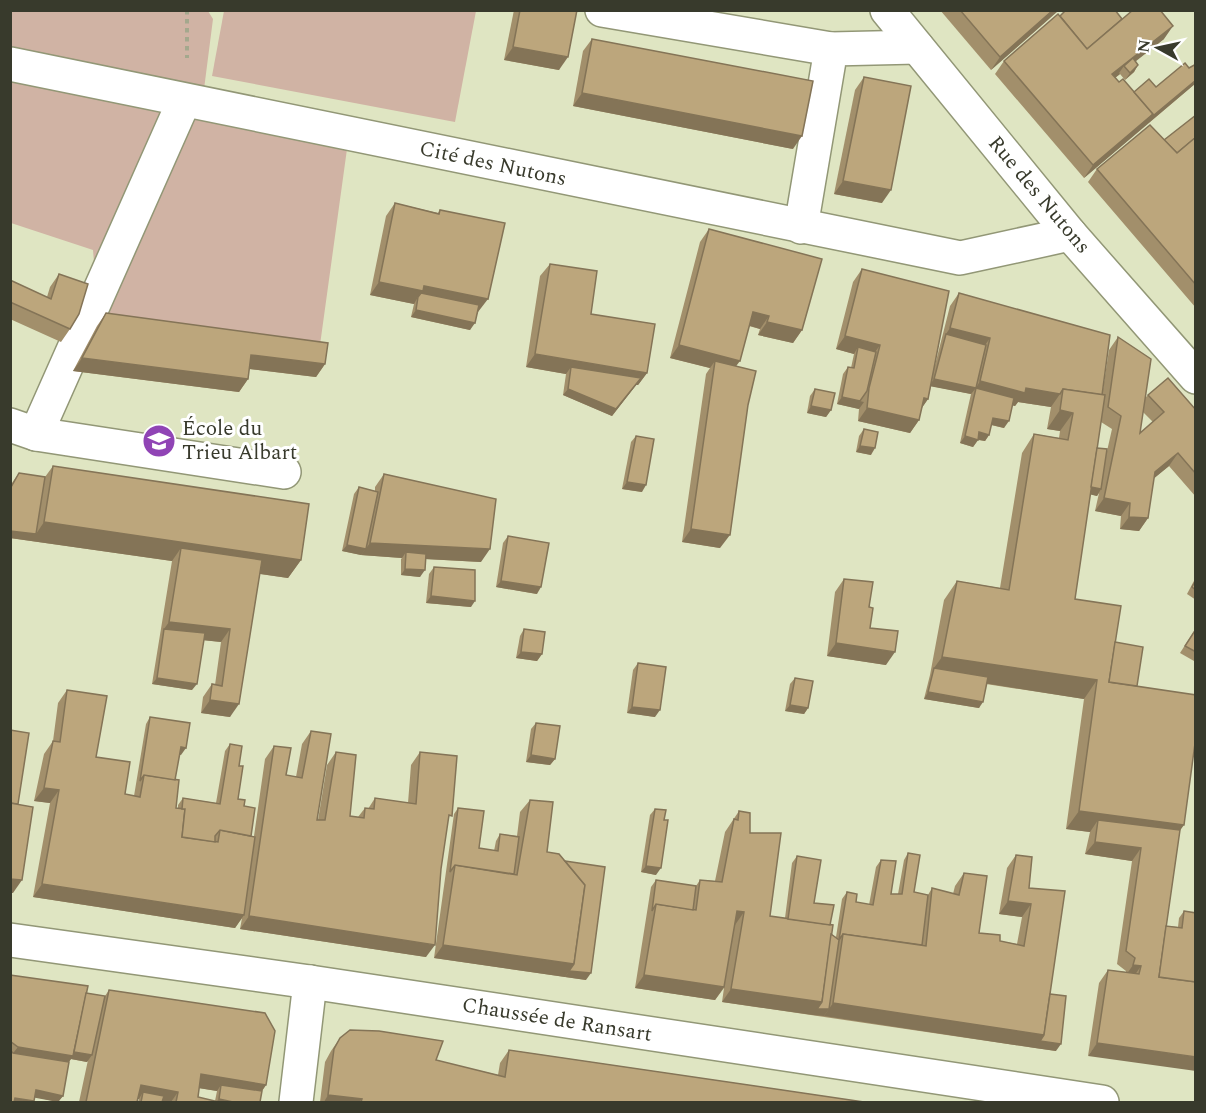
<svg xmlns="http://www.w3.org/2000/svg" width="1206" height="1113" font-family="Spectral,serif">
<rect width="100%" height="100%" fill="#dfe5c2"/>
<g fill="#d0b3a4">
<path d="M11,11h197l5,8 -10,78 144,52 -27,196 -221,-22 -6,-73 -82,-27z"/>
<path d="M224,11h252l-21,111 -243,-46z"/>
</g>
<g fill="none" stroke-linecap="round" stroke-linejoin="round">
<g stroke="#929776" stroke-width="36">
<g id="minor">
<path d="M602,10l229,39"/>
<path d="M887,10l183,224 126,143"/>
<path d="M10,64l950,194 110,-24"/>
<path d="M801,227l30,-178 86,-2"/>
<path d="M10,425l26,9 248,38"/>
<path d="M36,434l148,-333"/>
<path d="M296,1102l14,-120"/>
</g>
</g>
<g stroke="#929776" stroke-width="36">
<path id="secondary" d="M10,940l300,42 792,120"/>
</g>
<path stroke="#a4a88d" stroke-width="4" stroke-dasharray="4.5 4.5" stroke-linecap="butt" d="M187,10v48"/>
<use href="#minor" stroke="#fff" stroke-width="33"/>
<use href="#secondary" stroke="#fff" stroke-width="33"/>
</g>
<g fill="#a28f6b" fill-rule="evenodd">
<path d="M514,10h63l-18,60 -55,-10z"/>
<path d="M940,10h119l-68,60z"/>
<path d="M1060,16l62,3 42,20 -29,22 3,4 -4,7 -9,8 -5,-6 -5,4 4,4 15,10 22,-5 33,-19 7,-4v19l-112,95 -89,-104 9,-13z"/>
<path d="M592,39l201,110 -220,-43 10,-55z"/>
<path d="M864,77l18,126 -48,-9 21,-104z"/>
<path d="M1196,115v193l-108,-126 9,-13 67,-29z"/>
<path d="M395,203l43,10 2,-3 38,102 -8,18 -59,-13 3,-13 -44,-9 16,-79z"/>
<path d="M709,229l93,101 -9,13 -35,-8 2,-6 -11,-3 -13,40 12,39 -28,143 -38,-6 24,-168 4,-6 -40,-10 30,-116z"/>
<path d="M550,264l41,50 56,59 -9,12h-2l-24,31 -49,-21 3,-21 -40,-7 14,-91z"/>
<path d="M862,269l73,96 15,-59 9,-13 143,102 7,-45 9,-13 27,61 3,-3 48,15v87l-27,-31 -15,12 -6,40 -9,13 -19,-2 1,-13 -26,-5 4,-18 -2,3 -7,-2 -15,105 40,43 22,44 43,144 -14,96 12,1 1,-9 5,-7 12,2 -108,143 11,-73 9,-13 18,2v-1l-9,-7 15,-103 -47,-7 5,-22 -24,-3 18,-130 -98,-15 -7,24 -55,-9 6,-24 14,-75 13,-19 43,7 22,-135 12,-19 25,4 1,-7 -13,-2 4,-22 -33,-5 -3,4 -3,-1 -8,23 -13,-3 -2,10 -4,6 -7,-1 -5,7 -13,-4 11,-49 -40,-8 -3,13 -7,10 -2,11 -9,13 -52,-12 1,-12 -22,-5 6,-30 5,-7 3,1 3,-14 -18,-5 17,-67zM1143,412l10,10 -13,11zM1101,422l11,7 -7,31 -8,-12z"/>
<path d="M59,274l11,55 -9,13 -51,-23v-39l37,17 3,-10z"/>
<path d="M106,313l219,51 -9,13 -67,-8 -1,10 -9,13 -166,-21 24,-45z"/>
<path d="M815,389l16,21 -5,7 -19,-4 3,-17z"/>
<path d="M864,429l7,26 -15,-3 3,-16z"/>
<path d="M636,436l6,56 -20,-3 9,-47z"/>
<path d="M53,466l248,94 -13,18 -28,-4 -30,143 -29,-4 2,-16 9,-13 3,1 6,-43 -18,-2 -11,50 -40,-6 20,-123 -162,-23v-52l4,-6 5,-7 26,4z"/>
<path d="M384,474l97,88 -55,-3 -6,18 -19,-2v-16l1,-1 -41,-3 -19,-4 12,-57 5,-7 16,4v-4z"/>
<path d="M508,536l29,58 -41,-7 7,-44z"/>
<path d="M434,567l37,40 -45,-4 3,-29z"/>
<path d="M1196,577v23l-9,-6z"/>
<path d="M844,579l25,28 1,21 16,37 -59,-9 8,-64z"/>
<path d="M1196,628v30l-2,3 -14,-8z"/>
<path d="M524,629l18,25 -5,7 -21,-3 4,-22z"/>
<path d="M638,663l17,54 -28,-4 6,-43z"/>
<path d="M795,678l13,30 -4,6 -19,-3 5,-27z"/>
<path d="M67,690l29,67 29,37 9,2 12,-72 4,-7 31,38 -2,-1 -4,26 1,28h2v-3l5,-7 33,5 9,-52 5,-7 9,22 -1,33 6,7 7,30h3l11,-77 9,-13 12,29 10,2 6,-33 9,-13 7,89 9,-55 9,-13 14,64 8,1 7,-9 3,1 7,-11 33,5 3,-38 9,-13 28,69 -22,136 -186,-28 2,-11 -7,10 -202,-31 17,-94 -16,-2 10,-47 9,-13 5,-38z"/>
<path d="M536,723l19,36 -5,6 -24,-3 5,-33z"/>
<path d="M530,800l17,52 39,128 -152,-22 20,-144 4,-6 21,40 15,3 2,-10 4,-7 17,2 3,-24z"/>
<path d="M655,809l9,11 -8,55 -15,-3 9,-57z"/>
<path d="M739,811l11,22 20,83 15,2 7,-55 5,-7 17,47 16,22 1,9 5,3 6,-38 5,-7 9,10 13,3 7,-38 5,-7 10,34h7l6,-34 4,-7 6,39 14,3 4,-7 21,6 2,-8 9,-13 15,60 21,8 17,3 5,-27 -23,-3 8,-46 9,-13 13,33 21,106 6,57 -334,-49 2,-14 -9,12 -80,-12 16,-101 5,-7 40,6 4,-6 15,1 10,-49z"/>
<path d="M10,975l76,18 19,3 4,-6 157,95 -4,6 -2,11h-122l1,-3h-1l-1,3h-58l9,-42 -1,2 -16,-3 -2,3 -6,34 -5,6 -23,-5 -2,5h-23zM199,1088l18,3 -2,10 -17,-4z"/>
<path d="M340,1038l158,37 2,-12 9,-13 355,52h-544l5,-40 6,-11z"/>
</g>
<g fill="#847457">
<path d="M1053,10h6l-68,60 9,-13z"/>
<path d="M1173,26l-9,13 -38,30 -2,-3 -5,7 1,1 -17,13 9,-13z"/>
<path d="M513,47l55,10 -9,13 -55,-10z"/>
<path d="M1138,65l-4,7 -9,8 5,-7z"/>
<path d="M1196,80v3l-52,44 4,-7z"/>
<path d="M582,93l220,43 -9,13 -220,-43z"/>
<path d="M1153,114l-9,13 -60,51 9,-13z"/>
<path d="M843,181l48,9 -9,13 -48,-9z"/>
<path d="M379,282l45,4 64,13 -10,13 -60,-12v-3l-4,7 -44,-9z"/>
<path d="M416,310l59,13 -5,7 -59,-13z"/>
<path d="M753,312l16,4 -9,13 -16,-5z"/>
<path d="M767,322l35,8 -9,13 -35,-8z"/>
<path d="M950,328l40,10 -9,13 -35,-17z"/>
<path d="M845,336l35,9 -9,13 -13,-11 -4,7 -18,-5z"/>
<path d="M679,345l61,16 -10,13 -15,-13 -5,7 -40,-10z"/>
<path d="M535,354l112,19 -9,12h-2l-24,31 -49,-21 5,-6 3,-22 -5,7 -40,-7z"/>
<path d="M251,355l74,9 -9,13 -74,-9z"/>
<path d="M82,358l166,21 -9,13 -166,-21z"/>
<path d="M934,379l42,9 -5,6 -42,-8z"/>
<path d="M980,381l46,7 34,6 -9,13 -33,-5 -3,4 -41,-11 2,-7z"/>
<path d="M842,397l22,5 -5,7 -22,-5z"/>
<path d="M924,398l4,1 -9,13z"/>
<path d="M811,406l20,4 -5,7 -19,-4z"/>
<path d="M867,408l52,12 -9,13 -52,-12z"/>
<path d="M1060,410l13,3 -13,18 -13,-2z"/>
<path d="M993,418l16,3 -5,7 -16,-4z"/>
<path d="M979,432l10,3 -4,6 -10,-2z"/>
<path d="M965,436l13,4 -5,7 -13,-4z"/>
<path d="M860,446l15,2 -4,7 -15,-3z"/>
<path d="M1178,453l-9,13 -23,19 9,-13z"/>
<path d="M627,482l19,3 -4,7 -20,-3z"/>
<path d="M1085,485l16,4 -4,7 -17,-4z"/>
<path d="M1104,498l26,5 -9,13 -26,-5z"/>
<path d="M1129,517l19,1 -9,13 -19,-2z"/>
<path d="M44,522l257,38 -13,18 -110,-16 3,-14 -9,13 -162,-23v-7l26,3z"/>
<path d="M691,529l39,6 -10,13 -38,-6z"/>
<path d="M370,543l120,6 -9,13 -75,-4v-6l-4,6 -41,-3z"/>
<path d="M347,545l19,4 -5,6 -19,-4z"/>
<path d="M405,569l20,1 -5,7 -19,-2z"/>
<path d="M501,581l40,6 -4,7 -41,-7z"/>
<path d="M431,596l44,5 -4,6 -45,-4z"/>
<path d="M169,622l61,7 -9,13 -58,-6 1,-7z"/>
<path d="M836,643l59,9 -9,13 -59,-9z"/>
<path d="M521,652l21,2 -5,7 -21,-3z"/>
<path d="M942,657l155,23 -13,19 -151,-24 1,-7z"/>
<path d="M157,678l40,6 -5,6 -40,-6z"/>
<path d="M928,692l55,10 -4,6 -55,-9z"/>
<path d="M210,700l29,4 -9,13 -29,-4z"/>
<path d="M790,705l18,3 -4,6 -19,-3z"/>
<path d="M632,707l28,3 -5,7 -28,-4z"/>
<path d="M181,747l5,1 -5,7 -5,-1z"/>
<path d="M531,755l24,4 -5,6 -24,-3z"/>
<path d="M44,788l15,2 -9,13 -16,-2z"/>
<path d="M1079,811l105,14 -13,18 -73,-23 -8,12 -24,-3z"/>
<path d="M1095,842l46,6 -9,13 -47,-7z"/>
<path d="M646,866l15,2 -5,7 -15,-3z"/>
<path d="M10,879l12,1 -9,13h-3z"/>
<path d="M42,884l202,31 -9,13 -202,-31z"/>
<path d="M1008,901l23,3 -9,13 -23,-3z"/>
<path d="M737,911l7,1 -9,13z"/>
<path d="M249,916l186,29 -9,12 -186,-28z"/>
<path d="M443,945l131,19 -9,13 -131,-19z"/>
<path d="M1133,965l8,1 -9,13 -8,-1z"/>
<path d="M569,971l22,2 -5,7 -21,-3z"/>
<path d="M644,975l80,12 -9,13 -80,-12z"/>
<path d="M731,989l91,13 7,7 -5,7 -11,-1 -91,-13z"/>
<path d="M833,1003l211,32 17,9 -5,7 -21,-3 -211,-32z"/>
<path d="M1097,1043l99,14v14l-108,-15z"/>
<path d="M18,1047l53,4 21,4 -5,7 -16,-3 -7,9 -54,-11z"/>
<path d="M201,1074l65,11 -9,13 -36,-13 -4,6 -25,-4z"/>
<path d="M141,1085l37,7 -7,10h-14l-14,-10 -4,7 -7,-1z"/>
<path d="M36,1090l27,6 -5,6 -27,-5z"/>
<path d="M328,1095l34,4 -3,3h-35z"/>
<path d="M15,1098l19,3 -1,1h-21z"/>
<path d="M219,1099l14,3h-17z"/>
</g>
<g fill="#bca67c" stroke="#847457" stroke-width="1.5">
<path d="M520,10h57l-9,47 -55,-10z"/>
<path d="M960,10h93l-53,47z"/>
<path d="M1066,10h49l7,9 -35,30 -27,-33z"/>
<path d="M1133,10h27l13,16 -61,48 7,8 4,-3 30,35 -60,51 -89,-104 54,-47 29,35z"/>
<path d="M592,39l221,42 -11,55 -220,-43z"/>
<path d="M1133,58l5,7 -8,8 -6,-7z"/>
<path d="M1185,63l4,5 7,-4v16l-48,40 5,-6 -19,-22 15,-13 7,8z"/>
<path d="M864,77l47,9 -20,104 -48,-9z"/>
<path d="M1196,115v22l-19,16 -13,-13z"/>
<path d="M1150,125l27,28 19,-16v148l-99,-116z"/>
<path d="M395,203l44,11 1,-4 65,13 -17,76 -64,-13 -1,5 -44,-9z"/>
<path d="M709,229l113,30 -20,71 -35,-8 2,-6 -16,-4 -13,49 -61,-16z"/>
<path d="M550,264l47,7 -6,43 64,10 -8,49 -112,-19z"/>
<path d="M862,269l87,22 -21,108 -4,-1 -5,22 -52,-12 2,-20 11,-43 -35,-9z"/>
<path d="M59,274l29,10 -9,30 -9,15 -60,-27v-22l41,19z"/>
<path d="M421,293l58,12 -4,18 -59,-13 2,-13z"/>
<path d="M959,293l151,42 -8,60 -39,-6 -3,5 -34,-6 -1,5 -45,-12 10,-43 -40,-10z"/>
<path d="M106,313l222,30 -3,21 -74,-9 -3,24 -166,-21z"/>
<path d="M946,334l40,11 -10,43 -42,-9z"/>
<path d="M1118,337l33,22 -11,74 24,-21 -16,-17 20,-17 28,32v64l-18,-21 -23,19 -7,46 -19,-1 1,-14 -26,-5 17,-82 -13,-9z"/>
<path d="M858,347l18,5 -9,39 -7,10 -18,-4 6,-30 6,1z"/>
<path d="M715,361l41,10 -8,34 -18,130 -39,-6z"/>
<path d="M571,367l70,11 -25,31 -48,-20z"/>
<path d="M976,388l38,10 -5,23 -16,-3 -4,17 -10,-3 -1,8 -13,-4z"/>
<path d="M815,389l20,4 -4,17 -20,-4z"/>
<path d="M1063,389l42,6 -30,204 46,7 -12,76 87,13v41l-12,89 -105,-14 18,-131 -155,-23 15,-76 52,9 25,-156 34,6 5,-27 -13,-3z"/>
<path d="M864,429l14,3 -3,16 -15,-2z"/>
<path d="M636,436l18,3 -8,46 -19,-3z"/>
<path d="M1097,448l10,1 -6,40 -10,-2z"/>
<path d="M53,466l256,38 -8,56 -257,-38z"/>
<path d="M19,473l26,4 -9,57 -26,-3v-42z"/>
<path d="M384,474l112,25 -6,50 -120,-6z"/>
<path d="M359,487l19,5 -12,57 -19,-4z"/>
<path d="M508,536l41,7 -8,44 -40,-6z"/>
<path d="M181,548l81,12 -23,144 -29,-4 2,-16 10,2 8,-57 -61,-7z"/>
<path d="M406,552l20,2 -1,16 -20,-1z"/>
<path d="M434,567l41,3v31l-44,-5z"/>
<path d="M844,579l29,3 -4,25 4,1 -3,20 28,3 -3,21 -59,-9z"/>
<path d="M1196,580v10l-4,-3z"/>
<path d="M164,629l41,4 -8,51 -40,-6z"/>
<path d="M524,629l21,3 -3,22 -21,-2z"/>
<path d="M1196,629v23l-11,-6z"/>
<path d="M1115,642l28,5 -6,39 -28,-4z"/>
<path d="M638,663l28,4 -6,43 -28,-3z"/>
<path d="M934,668l54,9 -5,25 -55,-10z"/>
<path d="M795,678l18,3 -5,27 -18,-3z"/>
<path d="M67,690l40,6 -11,61 34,5 -5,32 15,3 4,-22 35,5 -3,28 9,1 -3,28 36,5 2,-12 35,7 -11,78 -202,-31 17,-94 -15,-2 9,-47 7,1z"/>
<path d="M150,717l40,6 -4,25 -5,-1 -6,33 -31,-5 -4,6z"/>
<path d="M536,723l24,3 -5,33 -24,-4z"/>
<path d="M10,730l19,3 -11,71 -8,-1z"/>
<path d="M311,731l20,3 -14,86h8l11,-68 20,3 -6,61 14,2 1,-10 9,1 1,-11 41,6 4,-52 37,4 -5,60 -3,-1 -8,54 -6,76 -186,-29 25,-170 17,2 -5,27 16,3z"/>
<path d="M230,744l12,2 -3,20h4l-5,33 7,1 -1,6 11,2 -4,28 -31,-6 -5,6v6l-33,-5 3,-28h-3l1,-11 37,6z"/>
<path d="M530,800l23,2 -6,50 12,2 26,31 -11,79 -131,-19 12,-80 62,10z"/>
<path d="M10,803l23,4 -11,73 -12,-1z"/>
<path d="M458,808l26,3 -5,37 19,3 2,-17 19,3 -5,37 -59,-9 -5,7z"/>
<path d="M655,809l11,1 -2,10h4l-7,48 -15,-2z"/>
<path d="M739,811l11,2v20h31l-11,83 63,9 -11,77 -91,-13 13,-77 -7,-1 -13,76 -80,-12 12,-71 40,6 4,-30 22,2 12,-63 4,1z"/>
<path d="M1098,820l82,10 -21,147 37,5v75l-99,-14 11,-73 31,4 2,-8 -8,-1 2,-7 -9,-7 15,-103 -46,-6z"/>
<path d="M908,853l12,2 -6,37 14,3 -6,50 -79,-11 -4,6 8,-48 10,2 -1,8 17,3 8,-45 15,1 -5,33h11z"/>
<path d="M1016,855l16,2 -3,31 36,3 -21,144 -211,-32 10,-69 83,12 6,-58 27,7 5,-22 23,3 -8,57 21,2v6l24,5 7,-42 -23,-3z"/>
<path d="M797,856l24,4 -7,43 20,2 -4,20 -42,-6z"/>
<path d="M565,861l40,6 -14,106 -22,-2 5,-7 11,-79z"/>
<path d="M656,880l40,6 -3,24 -37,-6 -4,7z"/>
<path d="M1184,911l12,2v69l-37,-5 7,-51 16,2z"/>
<path d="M831,934l8,6 -10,69h-12l5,-7z"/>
<path d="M10,975l78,11 -15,70 -55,-9 -8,-6z"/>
<path d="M109,990l156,23 10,18 -9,54 -65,-11 -3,23 21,5h-43l2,-10 -37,-7 -4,17h-51z"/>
<path d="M86,993l19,3 -13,59 -18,-3z"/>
<path d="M1050,994l16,2 -5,48 -21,-3 4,-6z"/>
<path d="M350,1030l29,1 64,10 -7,19 69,17 4,-27 355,52h-503l1,-3 -34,-4 6,-46 6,-11z"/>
<path d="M10,1050l3,3 56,9 -6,34 -27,-6 -2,11 -19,-3 -1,4h-4z"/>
<path d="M221,1085l41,6 -2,11h-27l-14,-3z"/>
<path d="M143,1092l21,4 -2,6h-21z"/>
</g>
<defs>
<g id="school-disc" transform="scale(1.725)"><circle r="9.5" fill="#9044b5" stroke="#fff"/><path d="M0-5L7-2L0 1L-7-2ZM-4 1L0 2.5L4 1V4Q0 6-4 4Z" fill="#fff"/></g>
</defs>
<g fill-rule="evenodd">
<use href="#school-disc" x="159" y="441"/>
</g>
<g text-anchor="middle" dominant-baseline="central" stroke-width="6" stroke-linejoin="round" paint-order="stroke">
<g font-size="21" fill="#383a2c" stroke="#fff">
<text transform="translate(493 164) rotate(12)">Cité des Nutons</text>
<text transform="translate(1039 195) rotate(50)">Rue des Nutons</text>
<text transform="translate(557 1020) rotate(9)">Chaussée de Ransart</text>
</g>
<g font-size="21" fill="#383a2c" stroke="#fff" text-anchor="start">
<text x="182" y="429">École du<tspan x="182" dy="24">Trieu Albart</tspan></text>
</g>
</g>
<rect width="1206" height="1113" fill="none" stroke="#383a2c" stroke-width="24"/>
<g transform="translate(1158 48) rotate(278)" stroke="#ffffff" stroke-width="4.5" paint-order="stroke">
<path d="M0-4.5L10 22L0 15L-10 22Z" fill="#383a2c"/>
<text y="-9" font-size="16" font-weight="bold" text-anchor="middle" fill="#383a2c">N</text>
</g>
</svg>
